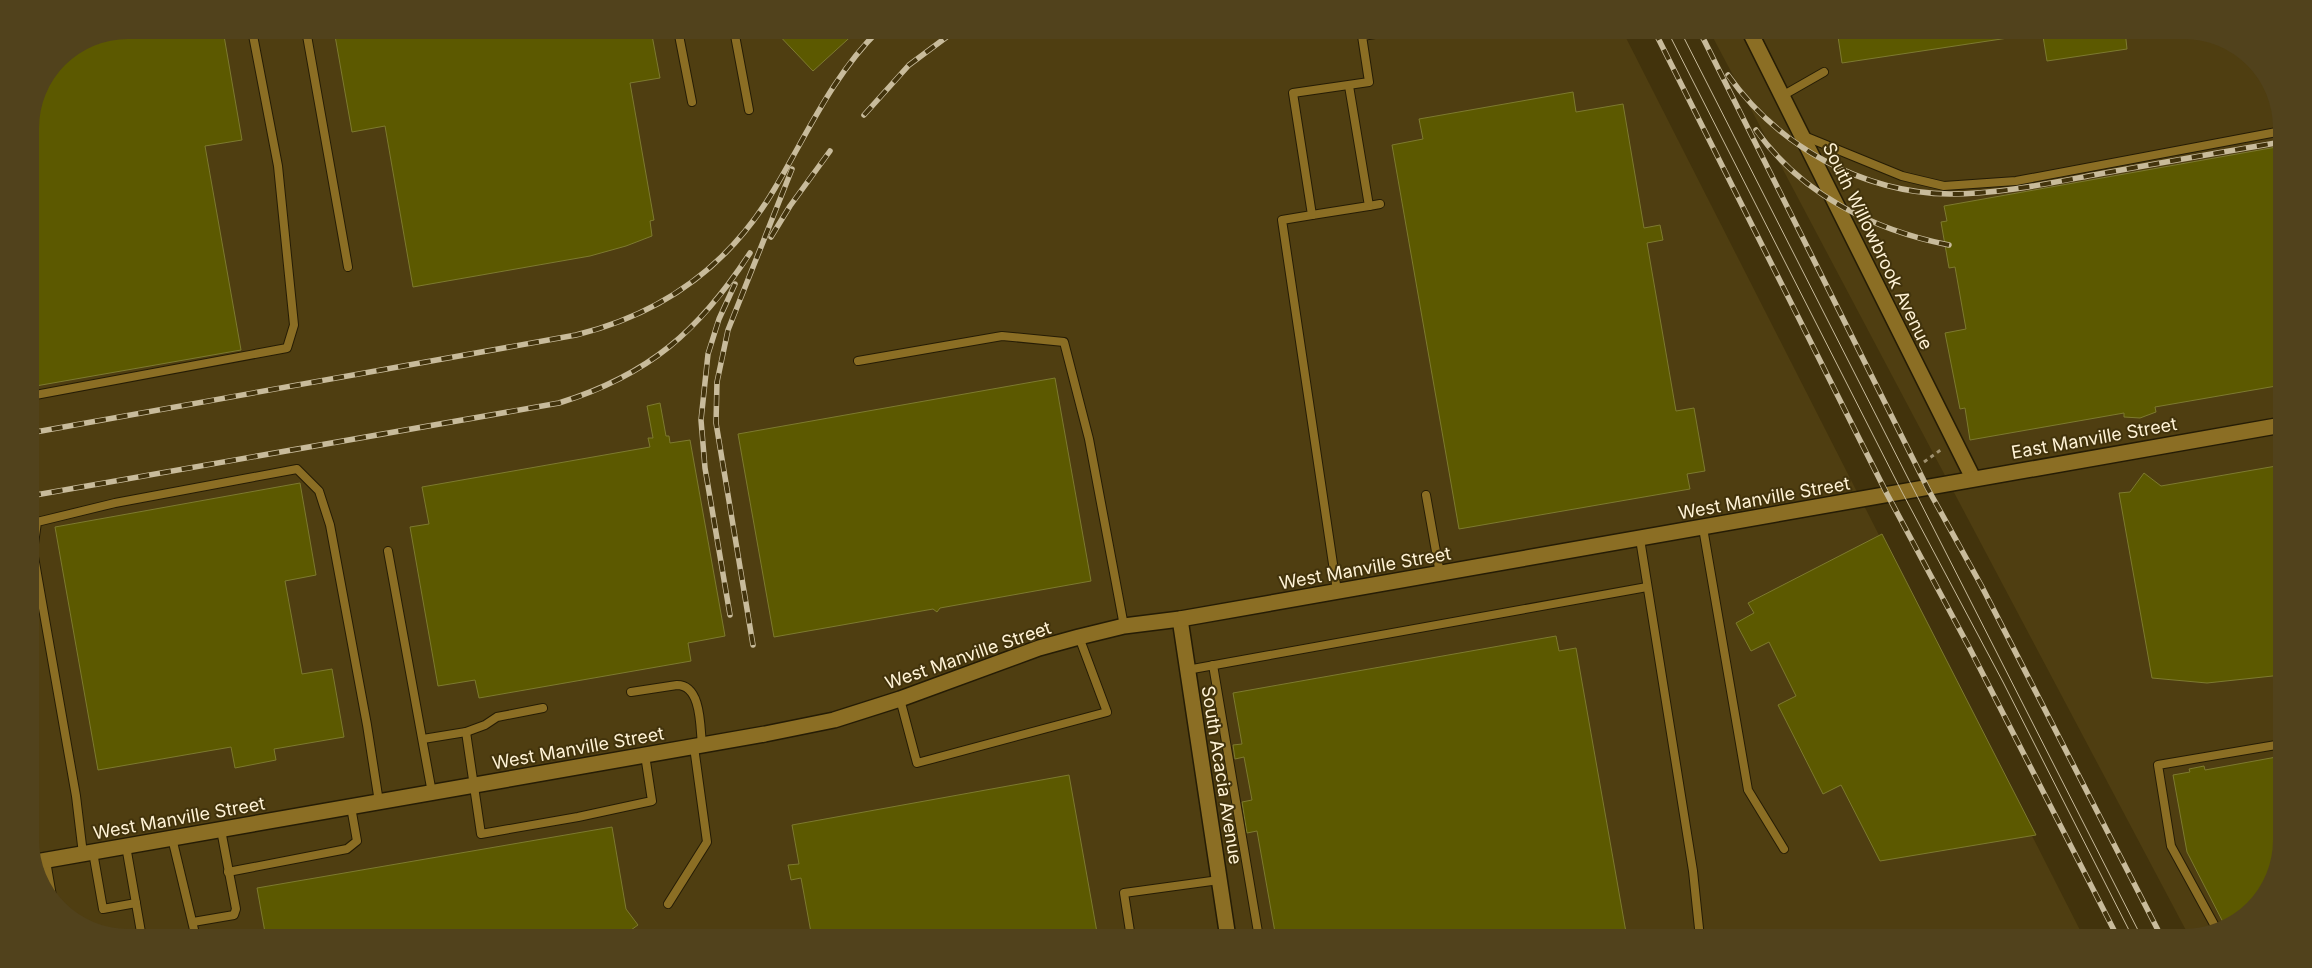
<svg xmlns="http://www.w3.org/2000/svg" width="2312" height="968" font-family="Inter,sans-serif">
<rect width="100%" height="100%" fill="#42330c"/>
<g fill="#4f3e11">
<path d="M128,30h1494l462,908h-1956l-37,-7 -41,-31 -20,-53v-725l8,-32 21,-32 32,-21z"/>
<path d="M1709,30h475l37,7 44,36 17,49v718l-7,37 -36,44 -50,15z"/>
</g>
<g fill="#5c5900" stroke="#7d7a2f">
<path d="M128,30h95l19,110 -37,6 36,204 -211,37v-265l8,-32 21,-32 32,-21z"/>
<path d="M334,30h317l9,48 -30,5 24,137 -4,1 2,15 -26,10 -36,10 -177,31 -28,-161 -33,6z"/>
<path d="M774,30h84l-45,41z"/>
<path d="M1837,30h170l1,8 -166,25z"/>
<path d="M2042,30h83l2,19 -80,12z"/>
<path d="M1573,92l3,20 47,-8 21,124 16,-3 3,15 -16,3 29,168 18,-3 11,63 -18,3 3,15 -231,40 -67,-384 31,-6 -4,-20z"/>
<path d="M2282,146v239l-127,22 1,5 -16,6 -16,-1v-4l-154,27 -5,-32 -5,1 -15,-76 21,-4 -11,-62 -6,1 -8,-46 6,-1 -3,-15z"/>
<path d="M1055,378l36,203 -151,27 -3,4 -4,-3 -159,28 -36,-203z"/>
<path d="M660,403l6,33h3l1,7 20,-3 35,196 -37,7 3,18 -212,37 -4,-18 -37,6 -28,-159 19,-3 -7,-37 228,-40 -2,-9h5l-6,-32z"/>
<path d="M2282,465v210l-75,8 -55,-5 -33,-185 11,-1 14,-19 17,13z"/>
<path d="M300,483l16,92 -31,6 17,93 30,-5 12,68 -70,12 2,11 -41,8 -4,-21 -133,23 -43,-243z"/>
<path d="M1882,534l114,223 40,78 -156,26 -39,-76 -18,9 -45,-89 18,-9 -27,-54 -18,9 -15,-28 18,-10 -6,-10z"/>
<path d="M1556,636l3,15 17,-3 51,290h-351l-19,-107 -10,2 -5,-31 10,-2 -8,-43 -9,2 -2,-14 9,-1 -9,-51z"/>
<path d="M2282,756v84l-7,37 -36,44 -14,5 -38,-74 -14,-77 17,-3 -1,-3 15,-3 1,4z"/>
<path d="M1069,775l29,163h-286l-11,-60 -10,2 -3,-15 11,-1 -7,-39z"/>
<path d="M612,827l14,82 12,16 -7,5 7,8h-372l-9,-50z"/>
</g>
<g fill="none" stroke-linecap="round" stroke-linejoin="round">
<g stroke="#251c05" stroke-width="10">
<g id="service">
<path d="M306,30l42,237"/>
<path d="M678,30l14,72"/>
<path d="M734,30l15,80"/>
<path d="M1782,96l42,-24"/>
<path d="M1804,136l98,40 42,10 72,-5 266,-50"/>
<path d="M1369,206l11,-2"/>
<path d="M1312,215l57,-9 -20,-120"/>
<path d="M858,361l144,-25 62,6 25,97 35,187"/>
<path d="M30,396l257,-48 7,-23 -16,-159 -26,-136"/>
<path d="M1426,495l14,79"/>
<path d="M1703,528l45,262 36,59"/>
<path d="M1640,539l53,332 7,67"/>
<path d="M388,551l44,242"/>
<path d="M1337,591l-55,-371 30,-5 -19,-122 76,-11 -7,-46 39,-6"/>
<path d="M1213,665l46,273"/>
<path d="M1187,670l460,-83"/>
<path d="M631,692l46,-7c25,0 23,43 25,60"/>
<path d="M900,699l17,64 190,-51 -28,-75"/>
<path d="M466,732l15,102 97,-17 74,-16 -7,-46"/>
<path d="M423,739l43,-7 19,-7 12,-8 46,-9"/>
<path d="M172,838l24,100"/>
<path d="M126,846l16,92"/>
<path d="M93,852l10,57 33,-6"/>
<path d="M83,854l-7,-58 -43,-245 4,-29 78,-19 182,-34 22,22 11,34 37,200 12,77"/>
<path d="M46,861l7,41"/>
<path d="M228,872l119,-23 10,-8 -6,-34"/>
<path d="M668,904l39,-62 -13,-95"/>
<path d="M193,922l41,-7 2,-6 -15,-79"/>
<path d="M2216,928l-45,-82 -13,-81 124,-21"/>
<path d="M1131,938l-7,-45 95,-13"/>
</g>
</g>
<g stroke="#251c05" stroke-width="18">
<g id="minor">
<path d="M1749,30l224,448"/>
<path d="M1180,619l48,319"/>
</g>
</g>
<g stroke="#251c05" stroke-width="18">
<path id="tertiary" d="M36,862l729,-128 69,-14 66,-21 139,-51 40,-11 45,-11 56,-7c367,-64 734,-130 1102,-194"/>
</g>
<path stroke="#9f916f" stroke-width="3" stroke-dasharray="4 4" stroke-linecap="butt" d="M1924,462l18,-13"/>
<use href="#service" stroke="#8b6e24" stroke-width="8"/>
<use href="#minor" stroke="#8b6e24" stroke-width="15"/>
<use href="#tertiary" stroke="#8b6e24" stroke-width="15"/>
<g stroke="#c8bb9b" stroke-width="1">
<path d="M1667,30l235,462 101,190 130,256"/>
<path d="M1680,30l462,908"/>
</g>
<g stroke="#c8bb9b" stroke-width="5.5">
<g id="rail">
<path d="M1654,30l233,464 82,153 149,291"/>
<path d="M1699,30l229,459 53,96 181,353"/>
<path d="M1728,75c50,71 134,118 222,119 50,0 100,-11 149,-20 61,-11 122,-22 183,-32"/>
<path d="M864,115l45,-50 47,-35"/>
<path d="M1756,130c45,64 117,100 193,115"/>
<path d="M771,237l19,-31 40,-55"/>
<path d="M30,433l546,-98c86,-21 154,-70 199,-147 32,-54 58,-113 104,-158"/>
<path d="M30,496l529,-93c90,-28 140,-72 191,-150"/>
<path d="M730,615l-25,-147 -4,-48 7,-66 11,-35 16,-35"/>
<path d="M753,645l-37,-222 1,-41 11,-52 64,-161"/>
</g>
</g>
<use href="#rail" stroke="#42330c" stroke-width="4" stroke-dasharray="11" stroke-linecap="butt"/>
</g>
<g text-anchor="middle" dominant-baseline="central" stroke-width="4" stroke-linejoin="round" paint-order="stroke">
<g font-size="18" fill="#fff3d6" stroke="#42330c">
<text transform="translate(1878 246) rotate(64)">South Willowbrook Avenue</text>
<text transform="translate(2094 438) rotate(-10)">East Manville Street</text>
<text transform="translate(1764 498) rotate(-10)">West Manville Street</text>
<text transform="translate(1365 568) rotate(-10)">West Manville Street</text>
<text transform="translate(968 655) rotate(-19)">West Manville Street</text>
<text transform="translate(578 748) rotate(-10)">West Manville Street</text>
<text transform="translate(1222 775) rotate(81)">South Acacia Avenue</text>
<text transform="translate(179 818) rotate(-10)">West Manville Street</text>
</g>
</g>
<path d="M0 0H2312V968H0ZM128 39H2184A89 89 0 0 1 2273 128V840A89 89 0 0 1 2184 929H128A89 89 0 0 1 39 840V128A89 89 0 0 1 128 39Z" fill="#51421c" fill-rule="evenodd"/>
</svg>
